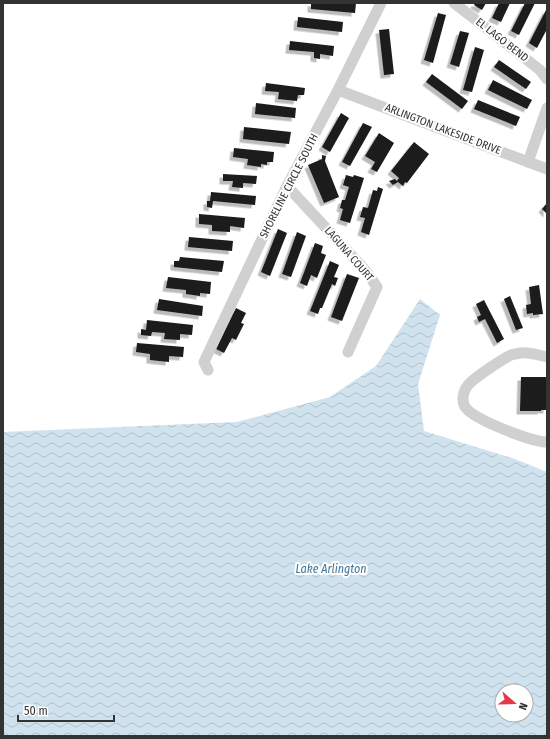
<svg xmlns="http://www.w3.org/2000/svg" width="550" height="739" font-family="'Fira Sans Condensed',sans-serif">
<defs>
<pattern id="water-waves" width="16" height="10" patternUnits="userSpaceOnUse"><rect width="16" height="10" fill="#cfe2ee"/><path d="M0 5q4-4 8 0t8 0" fill="none" stroke="#b2c2cd"/></pattern>
<filter id="shadow"><feDropShadow dx="-3.5" dy="3.5" stdDeviation="0" flood-color="#0004"/></filter>
</defs>
<rect width="100%" height="100%" fill="#fff"/>
<path fill="url(#water-waves)" fill-rule="evenodd" d="M420,299l20,16 -22,69 6,47 91,28 32,13v264h-544v-304l234,-10 93,-25 46,-31zM502,691h24v24h-24z"/>
<g fill="#1a1a1a" filter="url(#shadow)">
<path d="M311,3h45l-1,10 -44,-4z"/>
<path d="M475,3h11l-4,7 -8,-5z"/>
<path d="M499,3h11l-9,19 -9,-4z"/>
<path d="M525,3h10l-16,32 -8,-4z"/>
<path d="M547,8v21l-10,19 -8,-5z"/>
<path d="M438,13l8,2 -13,48 -9,-3z"/>
<path d="M298,17l45,5 -1,10 -45,-5z"/>
<path d="M389,29l5,45 -10,1 -5,-45z"/>
<path d="M460,31l9,2 -10,34 -9,-3z"/>
<path d="M290,41l44,5 -1,10 -13,-2v5l-6,-1v-6l-25,-2z"/>
<path d="M475,47l9,3 -12,42 -9,-2z"/>
<path d="M499,60l32,22 -5,7 -32,-22z"/>
<path d="M432,74l36,27 -6,8 -36,-27z"/>
<path d="M493,80l39,20 -5,9 -39,-19z"/>
<path d="M266,83l39,5 -1,7h-6l-1,6 -19,-2 1,-7 -14,-1z"/>
<path d="M478,100l42,17 -4,9 -42,-17z"/>
<path d="M256,103l40,5 -1,10 -40,-4z"/>
<path d="M341,113l8,5 -19,34 -8,-5z"/>
<path d="M363,123l9,4 -22,39 -8,-4z"/>
<path d="M244,127l47,5 -2,12 -46,-5z"/>
<path d="M379,133l15,10 -17,29 -6,-3 4,-7 -10,-6z"/>
<path d="M414,142l15,12 -22,29 -2,-1 -2,4 -5,-4 -5,3 -4,-4 6,-2 2,2 2,-3 -8,-7z"/>
<path d="M234,148l40,4 -1,10h-6v3l-6,-1v3l-14,-2 1,-6 -15,-2z"/>
<path d="M322,155l4,1 -1,5 14,36 -15,6 -16,-38 14,-6z"/>
<path d="M223,174l34,2 -1,8 -13,-1v5l-11,-1 1,-6h-10z"/>
<path d="M346,175l7,2 1,-2 10,3 -14,45 -10,-3 3,-11 -3,-1 2,-8h3l4,-13 -6,-2z"/>
<path d="M378,187l5,2 -14,46 -8,-3 4,-14 -5,-1 3,-10 5,1 5,-18 4,1z"/>
<path d="M211,192l45,4 -1,9 -42,-4 -1,7 -5,-1v-6h3z"/>
<path d="M547,203v11l-5,-5z"/>
<path d="M199,214l46,4 -1,10 -14,-2v6l-18,-1v-6l-13,-1z"/>
<path d="M278,229l9,4 -17,43 -9,-4z"/>
<path d="M297,232l9,4 -15,41 -9,-3z"/>
<path d="M189,237l44,4 -1,10 -44,-4z"/>
<path d="M315,243l8,3 -2,7 5,2 -9,23 -6,-3 -4,11 -7,-3z"/>
<path d="M180,257l44,4 -2,11 -48,-5v-6h5z"/>
<path d="M330,261l9,4 -5,12 4,1 -3,8 -3,-2 -10,24h-2l-2,6 -8,-3z"/>
<path d="M347,274l12,4 -17,43 -11,-4z"/>
<path d="M168,277l43,5 -1,12 -10,-1v3l-14,-2v-4l-20,-2z"/>
<path d="M539,285l4,29 -10,1v-2l-6,1 -1,-9 5,-1 -2,-17z"/>
<path d="M510,296l13,32 -7,2 -12,-31z"/>
<path d="M159,299l44,7 -1,10 -45,-6z"/>
<path d="M484,300l20,39 -7,4 -12,-24 -6,3 -2,-5 4,-2 -5,-11z"/>
<path d="M236,308l10,5 -5,10 3,1 -8,16 -4,-2 -8,15 -8,-4z"/>
<path d="M147,320l46,5 -1,10 -12,-1v6l-16,-1 1,-6 -13,-1 -1,4 -10,-1v-6l5,1z"/>
<path d="M137,343l47,4 -1,10 -14,-1v6l-19,-2v-6l-14,-2z"/>
<path d="M521,377h26v33h-6v1h-21z"/>
</g>
<g fill="none" stroke-linecap="round" stroke-linejoin="round">
<g stroke="#d0d0d0" stroke-width="11">
<path d="M454,3l86,67 7,9"/>
<path d="M338,90l209,79"/>
<path d="M528,162l19,-54"/>
<path d="M287,186l78,84 12,17 -29,65"/>
<path d="M547,357c-9,-2 -18,-5 -27,-4 -3,1 -7,1 -9,2 -9,4 -37,23 -43,30 -3,4 -5,9 -5,14 0,3 1,7 3,9 9,12 66,34 81,34"/>
<path d="M208,370l-4,-8 83,-176 51,-96 43,-87"/>
</g>
</g>
<g text-anchor="middle" dominant-baseline="central" stroke-width="4" stroke-linejoin="round" paint-order="stroke">
<g font-size="11" fill="#333" stroke="#fff">
<text transform="translate(502 40) rotate(38)">EL LAGO BEND</text>
<text transform="translate(443 129) rotate(21)">ARLINGTON LAKESIDE DRIVE</text>
<text transform="translate(289 186) rotate(-63)">SHORELINE CIRCLE SOUTH</text>
<text transform="translate(349 254) rotate(49)">LAGUNA COURT</text>
</g>
<g font-size="12" font-style="italic" fill="#3f7597" stroke="#fff">
<text x="331" y="569">Lake Arlington</text>
</g>
</g>
<rect width="550" height="739" fill="none" stroke="#333333" stroke-width="8"/>
<g transform="translate(514 703) rotate(110)"><circle r="19" fill="#ffffff" stroke="#adadad"/>
<path d="M0-3L7 15L0 10L-7 15Z" fill="#e63946"/>
<text y="-6" font-size="11" font-weight="bold" text-anchor="middle" fill="#333333">N</text>
</g>
<path d="M18 715v6h96v-6" fill="none" stroke="#333333" stroke-width="2"/>
<text x="24" y="715" font-size="12" fill="#333333" stroke="#ffffff" stroke-width="3" paint-order="stroke">50 m</text>
</svg>
